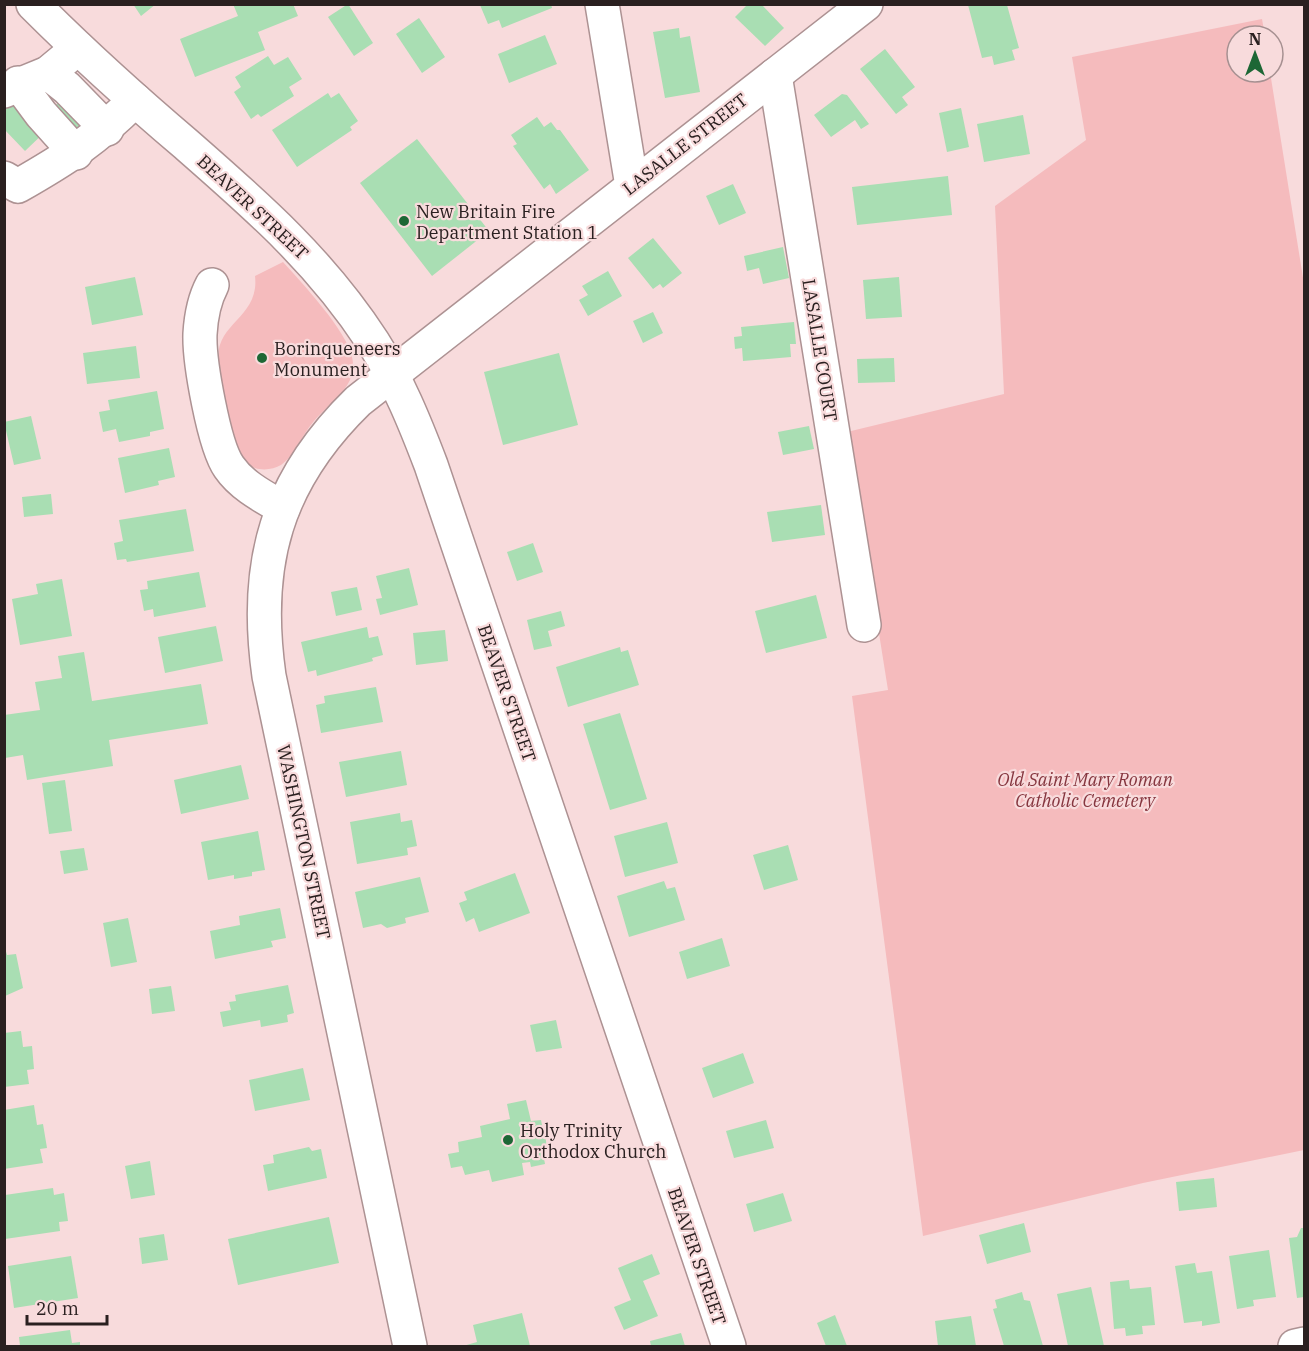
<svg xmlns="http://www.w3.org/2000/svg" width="1309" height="1351" font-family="'IBM Plex Serif',serif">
<rect width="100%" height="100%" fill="#f8dbdc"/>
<g fill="#f5bbbd">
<path d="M1262,19l3,17h-28v36h33l34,212v866l-161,33 -220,53 -71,-540 36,-6 -41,-258 157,-38 -9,-188 91,-66 -14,-83z"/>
<path d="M283,262c19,21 64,69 69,95 2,7 1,16 -2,23 -7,15 -25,28 -36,41 -7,8 -12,18 -18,26 -4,7 -8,13 -15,18 -7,4 -17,6 -26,3 -24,-9 -33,-80 -36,-104 -7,-41 41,-45 36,-88z"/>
</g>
<g fill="#a9deb3">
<path d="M133,4h23l-15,12z"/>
<path d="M233,4h60l5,12 -40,16 7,18 -70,27 -15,-38 58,-23z"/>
<path d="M348,4l25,39 -19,13 -26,-39z"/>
<path d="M483,4h68l1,4 -50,20 -3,-8 -11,4 -8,-19z"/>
<path d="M748,4h13l23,24 -19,18 -30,-29z"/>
<path d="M968,5h39l12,43 -7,2 3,10 -21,5 -2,-9 -10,2z"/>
<path d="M419,18l26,39 -23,16 -26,-39z"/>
<path d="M679,28l1,10 10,-2 10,56 -35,6 -12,-66z"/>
<path d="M545,35l12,29 -48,19 -11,-29z"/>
<path d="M885,49l30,38 -13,10 6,8 -12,9 -36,-45z"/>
<path d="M268,56l6,9 14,-8 14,22 -13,8 5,9 -33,21 -3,-3 -7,5 -17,-27 7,-5 -6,-10z"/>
<path d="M15,93l34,35 -24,23 -21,-22v-26z"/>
<path d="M328,93l3,5 8,-5 19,28 -8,6 2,3 -55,37 -25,-37z"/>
<path d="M67,94l22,22 -20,20 -22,-22z"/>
<path d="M842,94l5,1 22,29 -8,5 -6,-9 -24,17 -17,-22z"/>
<path d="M961,108l8,39 -22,5 -8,-39z"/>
<path d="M1023,115l7,39 -46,8 -7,-38z"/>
<path d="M537,117l7,10 7,-5 6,8h3l29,40 -33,24 -6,-10 -6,5 -31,-43 4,-2 -6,-9z"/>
<path d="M417,139l72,92 -57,45 -72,-93z"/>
<path d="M948,176l4,39 -95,10 -5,-38z"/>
<path d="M733,184l13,29 -27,12 -13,-29z"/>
<path d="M653,238l29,35 -19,15 -3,-4 -7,5 -25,-31z"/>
<path d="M783,247l6,31 -26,6 -4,-16 -12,3 -3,-15z"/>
<path d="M608,271l14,25 -34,20 -9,-16 9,-5 -6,-9z"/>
<path d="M135,277l8,38 -51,10 -7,-38z"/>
<path d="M899,277l3,40 -36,2 -3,-39z"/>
<path d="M653,312l10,21 -20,10 -10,-22z"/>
<path d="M794,322l2,22h-6l1,13 -48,4 -1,-13 -7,1 -1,-12 8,-1 -1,-9z"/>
<path d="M136,346l4,32 -53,6 -4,-31z"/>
<path d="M559,353l19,72 -75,20 -19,-73z"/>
<path d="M894,358l1,24 -37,1 -1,-24z"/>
<path d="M157,391l7,38 -14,3v4l-31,6 -3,-13 -13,3 -4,-20 11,-2 -2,-10z"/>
<path d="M31,416l10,43 -27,6 -10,-43z"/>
<path d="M809,426l5,23 -31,6 -5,-23z"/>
<path d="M169,448l6,29 -17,4 1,4 -34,8 -7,-35z"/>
<path d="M51,494l2,20 -29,3 -2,-20z"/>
<path d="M821,505l4,30 -53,7 -5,-30z"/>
<path d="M186,509l8,42 -67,11 -1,-3 -9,1 -3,-17 9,-2 -4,-21z"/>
<path d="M533,543l10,29 -26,9 -10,-29z"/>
<path d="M409,568l9,37 -38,10 -4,-16 6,-1 -6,-22z"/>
<path d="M199,572l7,35 -52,10 -1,-8 -9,2 -4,-21 8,-1 -1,-8z"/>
<path d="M62,579l10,57 -52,9 -8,-46 26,-5 -2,-10z"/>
<path d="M357,587l5,23 -26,6 -5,-24z"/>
<path d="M816,595l11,43 -61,15 -11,-42z"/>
<path d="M561,611l4,15 -17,5 4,15 -18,4 -7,-30z"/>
<path d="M216,626l7,35 -58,12 -7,-36z"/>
<path d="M367,627l2,11 9,-2 5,19 -11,3 1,3 -56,15 -1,-6 -8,2 -7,-30z"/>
<path d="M445,630l3,31 -32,4 -3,-32z"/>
<path d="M620,647l1,5 7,-2 11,35 -71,22 -12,-40z"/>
<path d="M84,652l8,49 109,-17 7,40 -99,16 4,26 -86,14 -4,-25 -18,3 -1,-43 36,-5 -5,-28 27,-4 -4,-22z"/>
<path d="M376,687l7,35 -62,11 -5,-28 9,-2 -1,-7z"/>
<path d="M620,713l27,86 -37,11 -27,-86z"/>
<path d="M401,751l6,34 -61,12 -7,-35z"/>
<path d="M241,765l8,34 -68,15 -7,-34z"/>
<path d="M65,780l7,51 -23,3 -7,-51z"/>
<path d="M400,813l1,9 11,-2 5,26 -10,2 1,7 -51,9 -7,-42z"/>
<path d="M667,822l11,41 -53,14 -11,-41z"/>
<path d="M258,831l7,39 -13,2v4l-18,3v-4l-26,5 -7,-38z"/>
<path d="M788,845l10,35 -34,10 -11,-35z"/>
<path d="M84,848l4,22 -24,4 -4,-23z"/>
<path d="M515,873l15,40 -51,19 -5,-14 -8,4 -7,-19 8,-3 -3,-8z"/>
<path d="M420,877l9,35 -24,6 1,5 -19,5 -6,-4 -18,4 -8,-36z"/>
<path d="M664,881l3,8 8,-2 10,33 -56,17 -12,-41z"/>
<path d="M280,908l6,30 -15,3 2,6 -58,12 -5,-28 30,-6 -1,-9z"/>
<path d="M128,918l9,44 -26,5 -8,-44z"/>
<path d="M722,938l8,28 -43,13 -8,-27z"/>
<path d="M5,948l2,7 9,-1 7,34 -18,8z"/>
<path d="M288,985l6,28 -7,2 1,7 -27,5 -1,-7 -37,7 -3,-15 11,-2 -2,-8 7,-1 -1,-6z"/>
<path d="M171,986l4,25 -23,3 -3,-25z"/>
<path d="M556,1020l6,28 -26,4 -6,-27z"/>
<path d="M21,1031l2,16 9,-1 2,23 -7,1 2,14 -25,3v-54z"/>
<path d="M743,1053l11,30 -41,15 -11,-30z"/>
<path d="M303,1068l7,32 -55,11 -6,-31z"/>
<path d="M526,1100l5,21 10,-1 2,10 -4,1 6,4 2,12 -4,6 2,11 -14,3 -1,-5 -8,1 2,12 -32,7 -3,-12 -24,5 -3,-9 -11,2 -3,-14 11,-2 -1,-10 24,-5 -2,-11 30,-7 -3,-15z"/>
<path d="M34,1105l3,20 6,-1 4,24 -7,1 3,14 -39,6v-59z"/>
<path d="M766,1120l8,28 -40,10 -8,-27z"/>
<path d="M309,1147l3,4 9,-2 6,29 -59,13 -5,-26 11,-2 -1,-8z"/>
<path d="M150,1161l5,34 -24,4 -6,-33z"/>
<path d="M1214,1178l3,29 -38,4 -3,-29z"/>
<path d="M53,1188l1,7 10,-2 4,28 -9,1 1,9 -55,8v-44z"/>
<path d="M783,1193l9,28 -38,11 -8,-28z"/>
<path d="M329,1217l10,46 -101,22 -10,-46z"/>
<path d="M1024,1223l7,29 -44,12 -8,-29z"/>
<path d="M1301,1228h3v69l-7,1 -8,-60 8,-1z"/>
<path d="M164,1234l4,26 -26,4 -3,-26z"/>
<path d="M1269,1250l7,47 -23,3 1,6 -17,3 -8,-53z"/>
<path d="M652,1254l8,20 -17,7 15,35 -34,14 -10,-23 17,-7 -13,-32z"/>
<path d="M71,1256l7,42 -64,10 -6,-42z"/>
<path d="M1195,1263l2,10 15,-2 8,52 -18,3v-5l-18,2 -9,-57z"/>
<path d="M1129,1280l1,9 21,-2 4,38 -13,1 1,8 -17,2 -1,-8 -11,1 -4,-47z"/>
<path d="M1091,1287l13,59h-36l-11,-52z"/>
<path d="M1022,1292l2,8 6,1 13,45h-39l-11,-37 4,-1 -2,-8z"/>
<path d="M522,1313l8,33h-67l14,-4 -4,-17z"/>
<path d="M835,1315l12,31h-21l-9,-23z"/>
<path d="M971,1316l5,30h-38l-3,-25z"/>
<path d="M70,1330l2,13 8,-1v4h-60l-1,-9z"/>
<path d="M681,1333l4,13h-34l-1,-5z"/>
</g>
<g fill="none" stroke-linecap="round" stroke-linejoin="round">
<g stroke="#ad9293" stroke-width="36">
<g id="minor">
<path d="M602,4l30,182"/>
<path d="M48,73l19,15 40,41"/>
<path d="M775,75l89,550"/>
<path d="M18,83l23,31 35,39"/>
<path d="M4,91l44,-18 30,-25"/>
<path d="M4,178l14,8c49,-28 77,-46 117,-86"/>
<path d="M212,285c-8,15 -11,32 -12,49 -1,27 14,112 29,133 13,19 35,30 54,41"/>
<path d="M410,1346l-141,-670c-16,-112 7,-195 89,-275l508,-397"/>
<path d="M1295,1346l9,-2"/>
</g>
</g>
<g stroke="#ad9293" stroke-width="36">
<path id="major" d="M33,4c49,49 101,96 154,141 71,62 134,117 186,197 25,39 42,81 58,123l298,881"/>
</g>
<use href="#minor" stroke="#fff" stroke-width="33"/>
<use href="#major" stroke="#fff" stroke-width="33"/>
</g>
<g fill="#1d6735" stroke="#f8dbdc" stroke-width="2">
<circle cx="404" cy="221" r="6"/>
<circle cx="262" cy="358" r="6"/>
<circle cx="508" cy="1140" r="6"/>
</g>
<g text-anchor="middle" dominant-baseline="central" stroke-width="4.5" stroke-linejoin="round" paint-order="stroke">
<g font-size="18" fill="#2a2020" stroke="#f8dbdc">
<text transform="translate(685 144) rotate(-38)">LASALLE STREET</text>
<text transform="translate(253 207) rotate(43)">BEAVER STREET</text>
<text transform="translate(820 350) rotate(81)">LASALLE COURT</text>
<text transform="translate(507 693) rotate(71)">BEAVER STREET</text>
<text transform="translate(304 842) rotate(78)">WASHINGTON STREET</text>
<text transform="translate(697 1256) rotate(71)">BEAVER STREET</text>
</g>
<g font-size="18" fill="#2a2020" stroke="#f8dbdc" text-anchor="start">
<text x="416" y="211">New Britain Fire<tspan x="416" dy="21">Department Station 1</tspan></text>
<text x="274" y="348">Borinqueneers<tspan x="274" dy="21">Monument</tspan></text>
<text x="520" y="1130">Holy Trinity<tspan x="520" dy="21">Orthodox Church</tspan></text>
</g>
<g font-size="18" font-style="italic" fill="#86363f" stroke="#f8dbdc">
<text x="1085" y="779">Old Saint Mary Roman<tspan x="1085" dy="21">Catholic Cemetery</tspan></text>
</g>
</g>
<rect width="1309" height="1351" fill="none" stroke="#2a2020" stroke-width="12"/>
<g transform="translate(1255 54)"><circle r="28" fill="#f8dbdc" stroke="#a69091" stroke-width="1.5"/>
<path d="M0-4.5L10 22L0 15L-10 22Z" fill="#1d6735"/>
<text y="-9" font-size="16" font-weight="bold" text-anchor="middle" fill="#2a2020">N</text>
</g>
<path d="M27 1315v9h80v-9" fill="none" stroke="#2a2020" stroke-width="3"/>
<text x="36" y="1315" font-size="18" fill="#2a2020" stroke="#f8dbdc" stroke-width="4.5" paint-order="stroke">20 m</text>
</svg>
